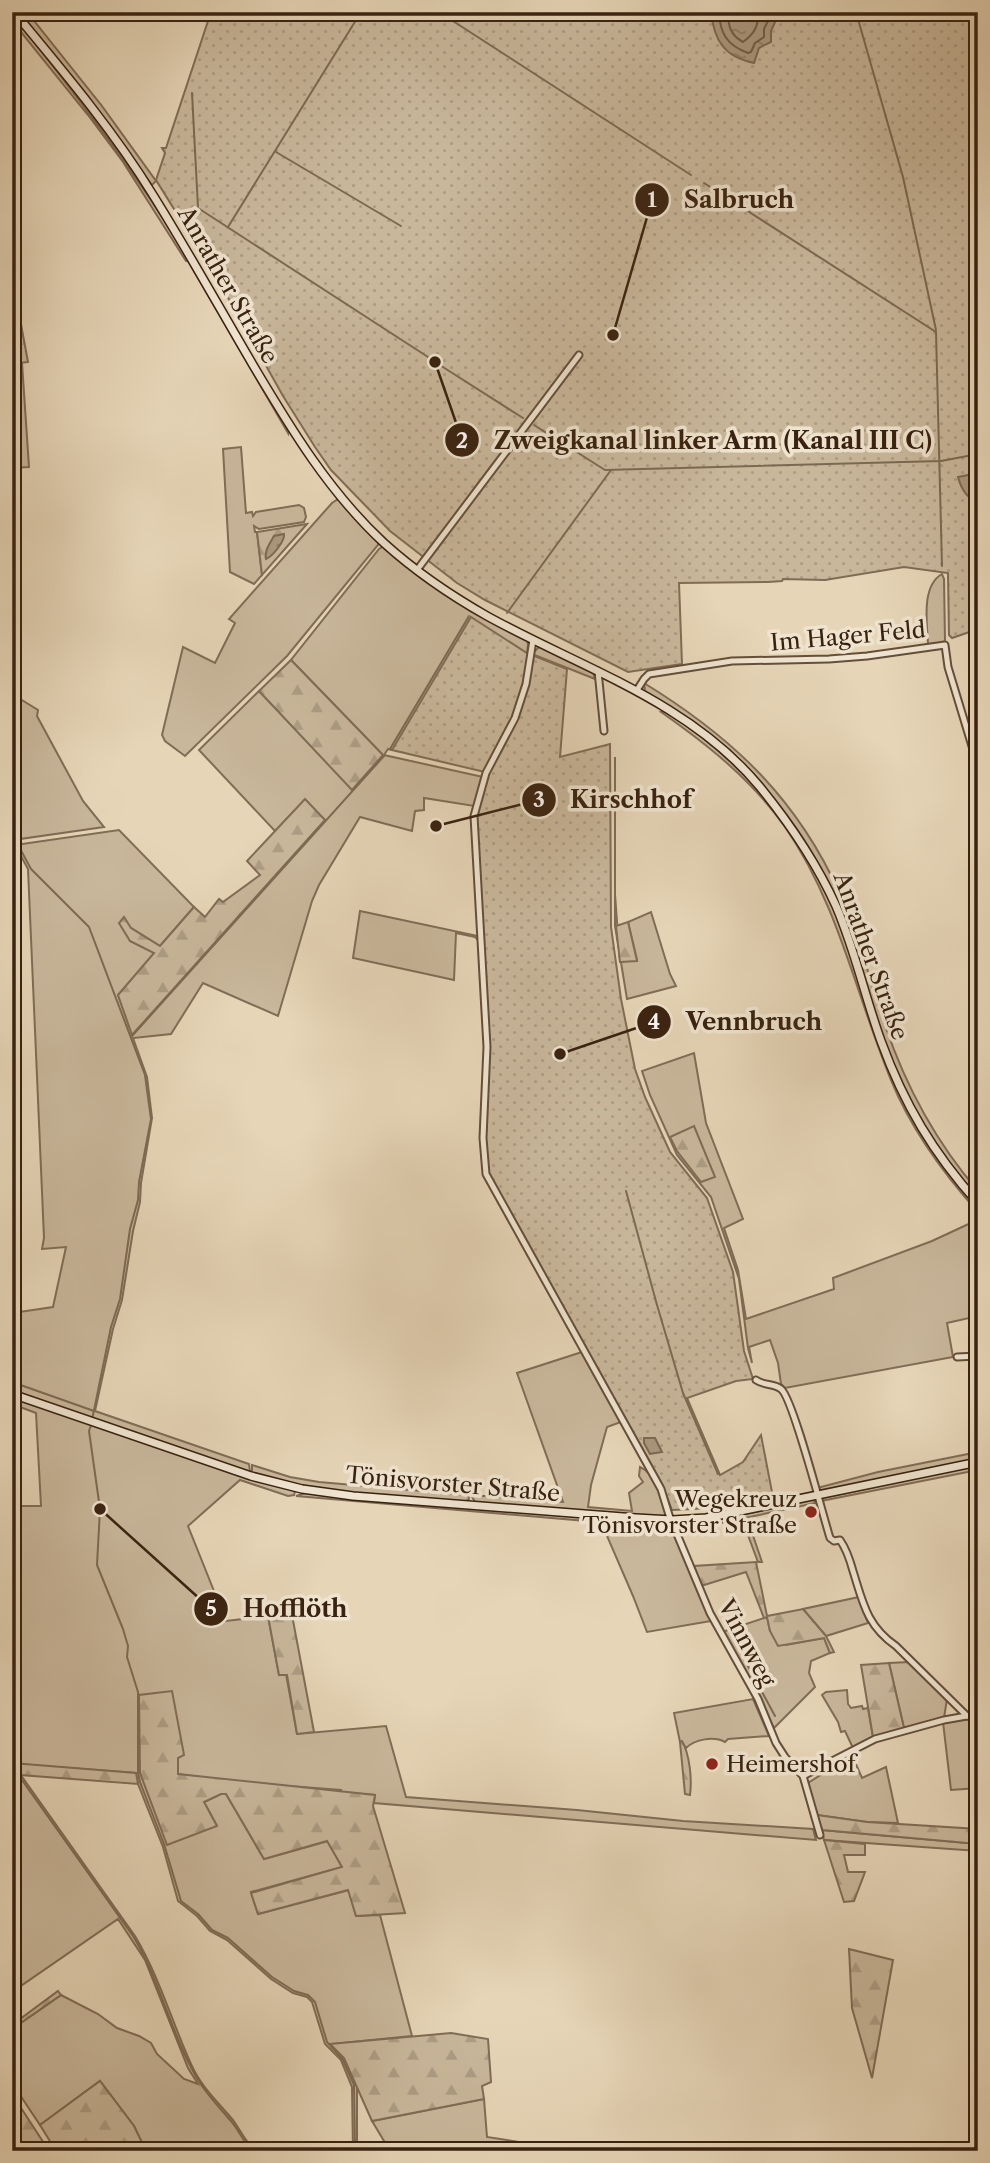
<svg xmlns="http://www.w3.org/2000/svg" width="990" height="2163" font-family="'Libre Caslon Text',serif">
<defs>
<pattern id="forest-firs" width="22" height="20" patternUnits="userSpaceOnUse" patternTransform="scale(1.75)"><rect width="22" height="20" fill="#c9b79b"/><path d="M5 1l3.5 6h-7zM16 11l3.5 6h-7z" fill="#ad9d84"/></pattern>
<pattern id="park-dots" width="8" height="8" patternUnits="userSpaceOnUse" patternTransform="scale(1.75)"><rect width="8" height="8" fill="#c9b79b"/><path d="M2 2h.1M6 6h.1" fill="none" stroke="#ad9d84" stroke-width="1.8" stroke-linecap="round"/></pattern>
<pattern id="water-ripples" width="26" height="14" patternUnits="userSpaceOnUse" patternTransform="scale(1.75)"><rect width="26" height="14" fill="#ab987e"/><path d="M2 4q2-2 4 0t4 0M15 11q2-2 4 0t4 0" fill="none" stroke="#8c7c66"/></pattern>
</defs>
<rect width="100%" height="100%" fill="#e6d5b7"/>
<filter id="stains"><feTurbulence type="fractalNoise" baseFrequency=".00286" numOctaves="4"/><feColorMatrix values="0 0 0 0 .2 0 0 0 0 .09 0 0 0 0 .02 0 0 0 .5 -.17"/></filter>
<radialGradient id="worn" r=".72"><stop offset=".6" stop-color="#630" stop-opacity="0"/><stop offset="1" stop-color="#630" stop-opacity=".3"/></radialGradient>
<g fill="#c9b79b" stroke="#816c56" stroke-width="2">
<path d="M19,12h8l75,94 54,75 -4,4 -94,-124z"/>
<path d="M12,15c64,78 123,157 176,242 35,57 64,116 100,172v4l-100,-172h-2l-63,-99 -35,-47 -76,-94z"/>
<path d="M22,363l7,104 -17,1v-104z"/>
<path d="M241,447l5,66 6,-1 1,4 3,-4 43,-7 5,3 2,9 -2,5 -45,7 -5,-3 1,6h2l5,43 -8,9 -24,-12 -7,-123z"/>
<path d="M338,499l40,42v4l-91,111 -102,100 -20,-15 -3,-6 21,-88 32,16 20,-40 -6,-4 103,-116z"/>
<path d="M384,546l37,32 32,22 74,41 1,3 -4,40 -133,66 -3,-1 -4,6 99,22 -9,29 -50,-8v12l-9,1 -3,20 -52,-14 -41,68 -7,16 -34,115 -75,-33 -32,51 -38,4 14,39 5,41 -11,65 -1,19 -7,29 -11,69 -9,29 -18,82 154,53 1,8 45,19 -1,4 -6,1 -48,-16 -52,46 38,95 42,-5 11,59 7,-1 11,60 89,-8 20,71 171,13 106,11 130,8 3,11 -442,-37 1,-8 -34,-2v-3l-107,-8 -56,-8v-16l-39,-63 1,78 77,53 -13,-24 17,-8h5l38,65 64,-18 14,26 -91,25 7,22 91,-24 7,26 24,-1 32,121 -81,8 13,14 13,29v64h-4l-1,-64 -11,-27 -16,-16 -13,-42 -5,-5 -14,-4 -22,-14 -44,-39 -17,-9 -13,-15 -19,-15 -15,-54 -25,-63 -2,-11 -123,-9 122,172c24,40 37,86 56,128 10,23 27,38 42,56 8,11 12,21 22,31h-109l-12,-25 -34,-45 -60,44 -28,-42v-54l49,-34 37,19 19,14 22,8 12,7 6,11 27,25 14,5 -10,-16 -43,-108 -27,-41 -106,73v-217h4l-4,-5v-264h29l-5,-93 -24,-9v-7l78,21 -78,-28v-77l41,-6 13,-60 -24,2 2,-11 -16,-369 -13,-24 104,-15 75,77 -34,39 -29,-18 -1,13 25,12 -37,42 14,39 193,-214 -20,-20 -30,31 -76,-81 60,-59 93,98 31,-34 -92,-95 88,-111z"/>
<path d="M942,574l2,5 1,61 -2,3 -15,1c-1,-21 -7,-58 14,-70z"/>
<path d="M539,647l54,25 2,7 -63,-25z"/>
<path d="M644,683c88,54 153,115 196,211 19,42 30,87 45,131 21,62 50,116 93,166v8c-32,-38 -61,-79 -81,-124 -28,-66 -41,-136 -73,-200 -39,-78 -104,-140 -179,-184z"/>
<path d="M12,694l26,16 -1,6 46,85 21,26 -91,13z"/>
<path d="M667,711c78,54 128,113 167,199l74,200 31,49 39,49v4c-35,-39 -67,-83 -87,-132 -35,-85 -53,-177 -106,-253 -33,-47 -77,-82 -124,-115z"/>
<path d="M615,757v137l5,68 17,-2 -9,-38 23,-10 19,62 6,12 -49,13 -12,-73z"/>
<path d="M360,911l118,25 1,5 -4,-4 -19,-4 -2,47 -101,-22z"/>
<path d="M694,1053l12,70 37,96 -19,9 14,42 8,49 88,-30 -1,-11 99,-37 43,-20 3,15v80l-31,7 6,34 -168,31 -4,-4 -3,-21 -8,-23 -21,7 3,16 -4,-15 -9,-69 -28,-82 -34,-42 -27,-60 -8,-24z"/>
<path d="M582,1352l39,70 -14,5 -16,58 -3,22 44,4 -3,-18 14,-11 -4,-6 1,-9c15,6 24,33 26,48l-4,2 -187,-15 -4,-7 92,7 -46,-129z"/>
<path d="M978,1452v7l-158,32 -3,-3 61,-16z"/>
<path d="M252,1465l38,12 29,5 149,13 1,4 -5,3 -111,-9 -60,-9 -41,-11z"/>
<path d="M978,1465v5l-157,31 2,-3z"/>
<path d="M305,1493l46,6 244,19 3,4 -302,-26z"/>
<path d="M813,1500l3,3 -100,21 -39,3 2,-3 38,-4z"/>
<path d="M603,1519l68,5 40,97 -64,11 -14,-36 -32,-74z"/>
<path d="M859,1597l9,26 -42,13 -23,-27z"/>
<path d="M767,1617l3,14 16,14 38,-7 6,15 -19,8 -2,12 6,14 -41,41 -52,-96z"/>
<path d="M909,1662l38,37 -3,19 -40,10 -15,-65z"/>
<path d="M847,1690l1,14 3,4 11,-2 1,3 5,-1 5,29 -20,11 -8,-17 -4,1 -3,-10 -16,-27 4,-3z"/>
<path d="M753,1699l16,37 -41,3 -3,3c-11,-6 -30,-3 -39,6l-4,-6h-2l-6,-29z"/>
<path d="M978,1715v73l-27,2 -8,-68z"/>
<path d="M851,1753l11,25 24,-11 12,56 -31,-1 -50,-7 -9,-32 14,-9 -2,-5z"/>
<path d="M822,1830l156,14v7l-154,-11z"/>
<path d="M484,2099l3,38 45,7v7h-142l-18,-30z"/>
</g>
<g fill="url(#forest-firs)" stroke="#816c56" stroke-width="2">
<path d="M12,276l16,86 -16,2z"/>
<path d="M307,524l-45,51 -5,-43z"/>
<path d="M291,660l92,95 -31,35 -93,-99z"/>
<path d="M305,799l20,21 -193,215 -14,-40 36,-42 -24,-12 -11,-18 5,-6 7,11 29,18 34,-39 11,10 14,-18 4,3 37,-27 -13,-14z"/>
<path d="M628,922l9,39 -17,1 -4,-36z"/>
<path d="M694,1126l21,51 -14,5 -24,-31 -7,-14z"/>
<path d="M747,1518l15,44h-4l-16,-43z"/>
<path d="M756,1562l11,54 36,-7 23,27 8,16 -4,1 -6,-15 -46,8 -8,-15 -3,-14 -3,1 -18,-46 -45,14 -7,-20z"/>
<path d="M276,1615l1,2 15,-2 22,117 -17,2 -10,-59h-8l-11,-59z"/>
<path d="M889,1663l15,65 -31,9 -12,-72z"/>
<path d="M172,1691l12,64 -6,3v16l197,21 -2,11 32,107 -49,3 -8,-26 -90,24 -7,-21 91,-26 -15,-26 -63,18 -38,-65h-5l-17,8 13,24 -50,19 -27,-72 -1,-78z"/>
<path d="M682,1741c8,14 10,39 8,54l-5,-1 -5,-52z"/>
<path d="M12,1763l124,10 2,11 -118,-9z"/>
<path d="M817,1815l50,7 111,7v15l-156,-14z"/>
<path d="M824,1840l41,4v11h-21l4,17h17l-11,29 -10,1z"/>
<path d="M849,1949l44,11 -21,118 -20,-70z"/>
<path d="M58,1991l3,4 -49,34v-4z"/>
<path d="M451,2033l37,6 3,43 -9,4 2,13 -112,22 -28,-63 -14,-14z"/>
<path d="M100,2081l34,45 12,25h-90l-16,-26z"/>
<path d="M12,2094l37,57h-37z"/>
</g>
<g fill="url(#park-dots)" stroke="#816c56" stroke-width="2">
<path d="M211,12h767v617l-26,9 -3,-3 -1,-62 -44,-6 -79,13 -42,-1 -1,2 -14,1 -89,1 3,81 -54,8 -143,-72 -28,-17 -67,-52 -59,-61 -16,-23 -32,-51 -66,-118 -61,-98 9,-27 -3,-5h4z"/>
<path d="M471,617l56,36 40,16 -7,88 50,-13 1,183 10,72 14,70 10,28 25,55 37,46 26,74 11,79 9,28 -17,2 -49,17 33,77 23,-13 18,-27 11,57c-21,15 -74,17 -100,18l-10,-26 -173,-309 -4,-36 4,-99 -13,-221 13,-46 -97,-23z"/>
</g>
<g fill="url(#water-ripples)" stroke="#7d6952" stroke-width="2">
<path d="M711,12h59l4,3 2,5 -5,11v11l-12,6 -5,15c-30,-6 -40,-23 -43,-51z"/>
<path d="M973,474h5v27c-12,-2 -17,-13 -20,-24z"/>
<path d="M284,534c1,7 -11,22 -18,25 -2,-8 4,-16 8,-23z"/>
<path d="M644,1438h11l7,14 -12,2 -6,-11z"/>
</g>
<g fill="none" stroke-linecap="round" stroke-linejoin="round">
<g stroke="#725d47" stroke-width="2">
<path d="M719,12c1,22 8,33 29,41l3,-1 4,-9 9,-6v-8l4,-8 -1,-9"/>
<path d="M728,12c0,13 2,23 15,30 11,-8 16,-16 15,-30"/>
</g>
<g stroke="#7d6952" stroke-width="2">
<path d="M439,12l252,163"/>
<path d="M856,12l47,165 33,153"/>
<path d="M192,93l6,115 230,149"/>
<path d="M276,152l125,74"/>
<path d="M704,183l232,149 6,234"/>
<path d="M228,227l133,-215"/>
<path d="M435,362l88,56"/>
<path d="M534,425l71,45 336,-9 37,-7"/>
<path d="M507,613l104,-143"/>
<path d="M390,749l79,-133"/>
<path d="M12,831l3,7"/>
<path d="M17,843l14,26 58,58 56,148 6,44 -12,63 -1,18 -8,29 -10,70 -9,28 -19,93"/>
<path d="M132,1036l252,-280"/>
<path d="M626,1191l31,114 26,88 35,81"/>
<path d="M12,1382l82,29"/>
<path d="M91,1425l-2,6 11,78 -3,56 26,64 5,17 -1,11 11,35v81l2,9 24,62 17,57 17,13 14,16 16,8 44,39 22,14 14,4 7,7 12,40 16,18 11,25 1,66"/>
<path d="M748,1666l27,50"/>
<path d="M12,1766l121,170c26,42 36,91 59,133 10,20 24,35 39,52 8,9 12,21 22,30"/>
</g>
<g stroke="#644f3a" stroke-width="9">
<g id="street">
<path d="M417,570l162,-215"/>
<path d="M533,640l-7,44 -11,34 -29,55 -12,43 13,231 -4,91 3,36 175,315 8,26 41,98 48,86 18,44 9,14 18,19 17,59"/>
<path d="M598,671l6,60"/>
<path d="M637,690l7,-11 5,-5 83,-13 97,-2 38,-3 78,-11 3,22 30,99"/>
<path d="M957,1357l21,-1"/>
<path d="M756,1380c8,6 18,3 25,9 12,9 42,127 49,149l4,3 6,-1c7,10 10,20 13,31 10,32 14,55 43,75l71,70"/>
<path d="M803,1776l72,-37 69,-19 34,-6"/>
</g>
</g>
<g stroke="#392210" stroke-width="10">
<g id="secondary">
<path d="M14,12c49,59 99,118 139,183 35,56 67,114 100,170 38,64 76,127 131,178 31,28 66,52 103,73 94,52 202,85 273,171 30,37 56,75 76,119 19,44 29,91 45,135 23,63 52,112 97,162"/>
<path d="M12,1394l239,82 51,13 51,7 283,22 36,2 34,-2 272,-56"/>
</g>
</g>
<use href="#street" stroke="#efe4d0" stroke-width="5"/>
<use href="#secondary" stroke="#efe4d0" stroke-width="7"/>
</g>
<g fill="#8f2418" stroke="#efe4d0" stroke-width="2.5">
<circle cx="811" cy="1512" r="7"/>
<circle cx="712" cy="1764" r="7"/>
</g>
<g text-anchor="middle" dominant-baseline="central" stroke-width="7" stroke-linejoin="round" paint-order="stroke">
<g font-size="23" fill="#392210" stroke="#efe4d0">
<text transform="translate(228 285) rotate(60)">Anrather Straße</text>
<text transform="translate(848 636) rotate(-5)">Im Hager Feld</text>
<text transform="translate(871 956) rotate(70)">Anrather Straße</text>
<text transform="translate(453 1484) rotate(5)">Tönisvorster Straße</text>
<text transform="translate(747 1643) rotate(62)">Vinnweg</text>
</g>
<g font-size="23" fill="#392210" stroke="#efe4d0" text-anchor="end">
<text x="797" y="1499">Wegekreuz<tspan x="797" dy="26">Tönisvorster Straße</tspan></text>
<text x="726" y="1764" text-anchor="start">Heimershof</text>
</g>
</g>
<path fill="none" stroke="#392210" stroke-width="2.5" d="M613 335L652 200M435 362L462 440M436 826L539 800M560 1054L654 1022M100 1509L211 1609"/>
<g fill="#392210" stroke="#efe4d0" stroke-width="2.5">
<circle cx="613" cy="335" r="7"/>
<circle cx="435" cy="362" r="7"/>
<circle cx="436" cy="826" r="7"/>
<circle cx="560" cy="1054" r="7"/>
<circle cx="100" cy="1509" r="7"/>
<circle cx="652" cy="200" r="18"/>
<circle cx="462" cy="440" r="18"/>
<circle cx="539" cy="800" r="18"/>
<circle cx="654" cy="1022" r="18"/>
<circle cx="211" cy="1609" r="18"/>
</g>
<g font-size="21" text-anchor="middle" font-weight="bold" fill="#fff">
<text x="652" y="207">1</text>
<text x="462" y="448">2</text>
<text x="539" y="807">3</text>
<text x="654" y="1029">4</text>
<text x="211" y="1616">5</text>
</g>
<g font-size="24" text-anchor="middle" font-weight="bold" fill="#392210" stroke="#efe4d0" stroke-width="7" stroke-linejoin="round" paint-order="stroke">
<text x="739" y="208">Salbruch</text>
<text x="713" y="449">Zweigkanal linker Arm (Kanal III C)</text>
<text x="631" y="808">Kirschhof</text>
<text x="754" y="1030">Vennbruch</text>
<text x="295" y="1617">Hofflöth</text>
</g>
<rect width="990" height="2163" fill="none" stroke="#e6d5b7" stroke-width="42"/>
<rect x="14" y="14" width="962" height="2135" fill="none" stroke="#392210" stroke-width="3.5"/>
<rect x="21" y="21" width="948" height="2121" fill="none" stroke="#392210" stroke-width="2"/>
<rect width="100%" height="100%" filter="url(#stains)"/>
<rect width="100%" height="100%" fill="url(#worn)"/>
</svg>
